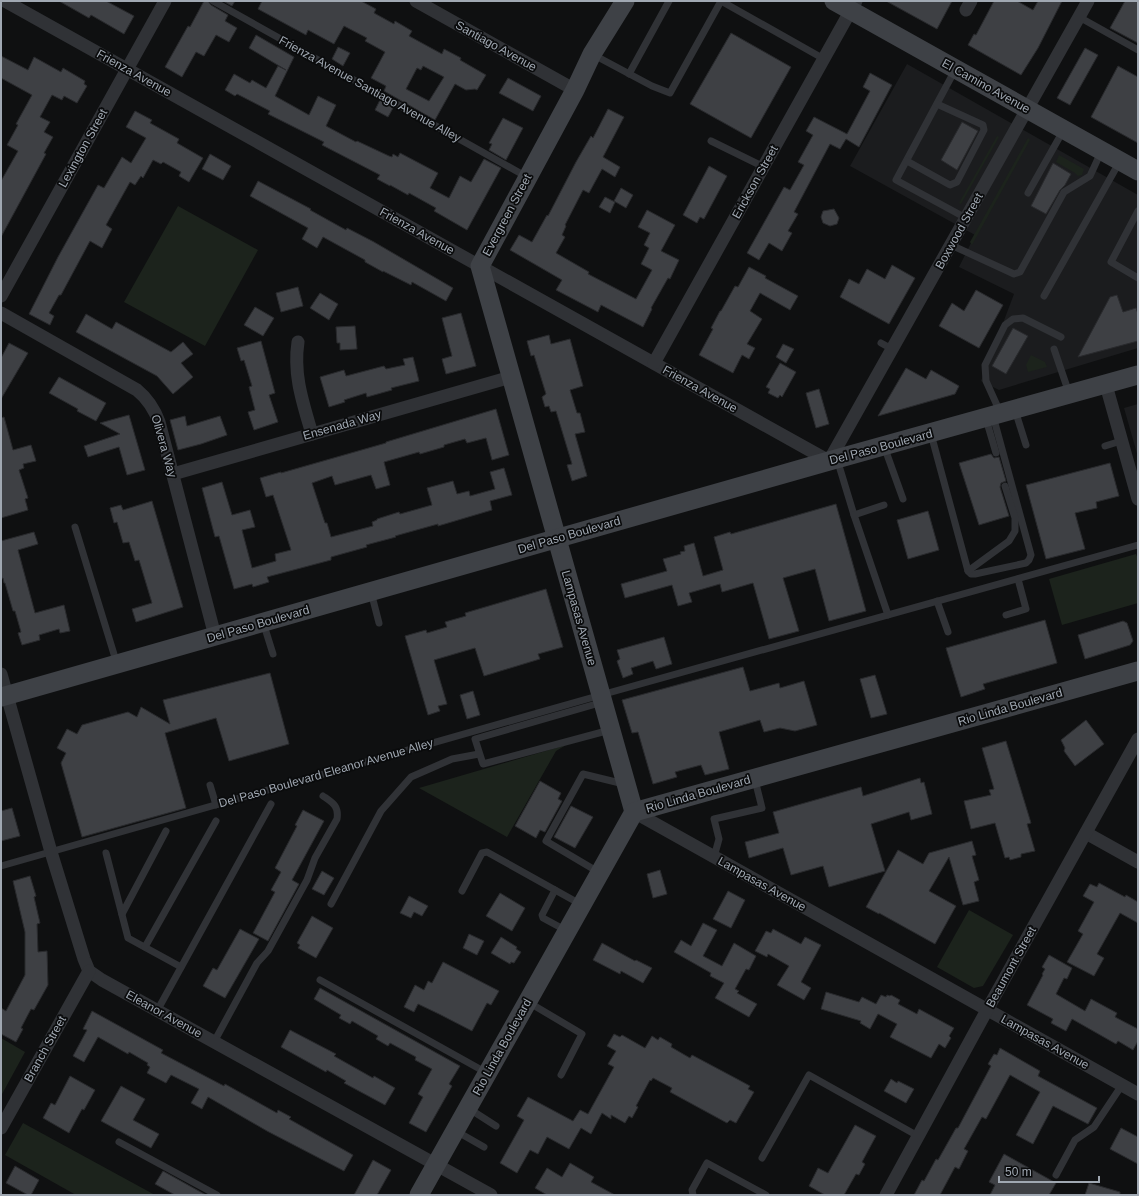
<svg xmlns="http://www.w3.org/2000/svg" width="1139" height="1196" font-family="Helvetica,sans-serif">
<rect width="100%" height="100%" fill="#0f1011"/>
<g fill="#1b1c1e">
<path d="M907,64l231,131v153l-139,42 -18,-9 33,-87 -55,-27 16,-32 -125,-69z"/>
<path d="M1138,404v53l-14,-49z"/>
</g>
<g fill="#1c231c">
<path d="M997,136l2,1 -38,67 -2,-1z"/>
<path d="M1028,138l2,2 -58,105 -2,-3z"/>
<path d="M1059,155l25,14 -2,6 -4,1 -3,-3 -19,-11z"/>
<path d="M178,206l80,44 -53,96 -81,-44z"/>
<path d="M1031,355l14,7 2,5 -19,5 -2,-7z"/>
<path d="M1136,554l2,5v44l-76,22 -13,-46z"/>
<path d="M566,745l-10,6 -49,86 -88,-49z"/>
<path d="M969,910l44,25 -30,51 -9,2 -37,-21z"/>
<path d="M1,1038l24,14 -24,44z"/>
<path d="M23,1123l132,72h-79l-71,-40z"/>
</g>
<g fill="#3e4044" stroke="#292a2d" fill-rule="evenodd">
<path d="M59,1h47l28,15 -10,18 -33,-19 -2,3z"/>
<path d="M204,1h4l3,4 17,10 -3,6 12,7 -8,14 -13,-7 -12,21 -8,-4 -14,25 -17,-10 23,-41 2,1z"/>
<path d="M223,1h12l-3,5z"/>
<path d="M262,1h99l15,8 -2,4 20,11 1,-3 17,10 -3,5 33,18 2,-5 17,9 -1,2 26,15 -9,15 -2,-1 -9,1 -11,-6 -20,36 -51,-29 2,-5 -15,-8 14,-26 -20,-11 2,-3 -23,-12 -10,18 -26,-14 -2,5 -48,-26zM423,66l21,11 -15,24 -23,-12 11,-21 4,2z"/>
<path d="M886,1h66l-15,28z"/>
<path d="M994,1h23l16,9 5,-9h24l-24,47 -17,27 -53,-30 6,-11 2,1z"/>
<path d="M1125,1h13v42l-28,-15z"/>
<path d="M731,33l60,34 -40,71 -61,-34z"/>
<path d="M256,35l38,22 -19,39 34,19 9,-19 18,9 -10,21 30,16 1,-1 32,15 3,1 1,-3 5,3 2,-4 38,20 -8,15 19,10 11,-22 11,6 13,-23 17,9 -34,62 -33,-19 2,-3 -27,-15 -1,2 -18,-10v1l-13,-7 3,-4 -58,-30 2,-3 -56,-28 2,-3 -33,-17 -2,2 -10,-6 9,-16 16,9 2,-3 14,8 12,-22 8,4 -37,-22z"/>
<path d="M338,47l12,6 -7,13 -11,-7z"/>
<path d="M1085,48l13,7 -28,50 -13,-7z"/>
<path d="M1,56l27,14 6,-13 27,15 2,-4 22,13 -1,3 3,2 -10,17 -13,-7 -2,4 -10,-5 -12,22 10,5 -6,10 9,5 -9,16 2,1 -45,83v-56l17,-30 -11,-6 11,-20 -2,-1 16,-29 -31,-17z"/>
<path d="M1118,66l20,11v66l-47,-26z"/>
<path d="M870,73l22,12 -33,62 -13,-8 -6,10 -10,-5 -36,68 4,2 -10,17 4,2 -10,18 -13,-8 -10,17 -12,-7 37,-66 6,3 14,-25 -6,-3 15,-27 -7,-4 8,-14 33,17 23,-43 -7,-4z"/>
<path d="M508,78l33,18 -8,15 -34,-18z"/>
<path d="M380,100l13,8 -5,9 -13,-7z"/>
<path d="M608,109l16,8 -21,40 17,10 -5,10 -13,-8 -13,24 -6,-3 -18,35 1,1 -4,9 3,2 -9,16 33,19 -1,2 48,25 16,-29 -11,-6 8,-16 -5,-3 6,-12 -12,-6 9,-17 28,15 -14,26 18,9 -9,19 -2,-1 -17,30 1,1 -9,18 -42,-22 -3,7 -42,-22 6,-10 -52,-30 9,-15 13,7 15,-27 1,1 28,-54 15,-26 2,2z"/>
<path d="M135,111l17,9 -2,3 29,16 -2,4 26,15 -14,24 -10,-6 2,-4 -18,-10 -2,2 -8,-4 -10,18 -2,-2 -6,9 -5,-3 -24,43 6,4 -10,19 -12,-7 -29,54h-2l-10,18 5,3 -4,9 -21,-11 29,-57 40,-72 6,3 18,-31 9,6 15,-25 -20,-11z"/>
<path d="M503,118l20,10 -17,32 -17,-10 3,-6 -3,-1z"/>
<path d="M962,122l16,9 -21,39 -16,-10z"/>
<path d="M210,154l21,12 -8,14 -21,-11z"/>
<path d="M1053,163l18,11 -6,11 -5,5 -14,24 -15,-8z"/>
<path d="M709,166l18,10 -23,43 -4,-2 -3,6 -14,-8z"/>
<path d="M258,181l53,28 -1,1 36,20 1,-2 27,14 79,46 -7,13 -34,-19 -1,3 -28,-14v1l-18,-10v-2l-42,-23 -6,11 -15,-9 6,-11 -58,-32z"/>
<path d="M621,188l12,7 -7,13 -12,-7z"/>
<path d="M605,197l10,5 -5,11 -11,-6z"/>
<path d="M834,209l5,9 -2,6 -7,2 -7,-3 -2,-6 2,-6z"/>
<path d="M892,265l23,13 -26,46 -49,-27 9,-18 10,5 8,-15 18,10z"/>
<path d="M749,267l17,9 -1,2 33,18 -8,14 -30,-17 -10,18 12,8 -15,25 8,4 -6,11 -7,-4 -9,18 -34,-18 14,-26 -2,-1 9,-17h1l14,-25 3,1z"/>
<path d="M298,287l5,19 -22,6 -5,-19z"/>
<path d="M976,290l27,15 -24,43 -40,-22 13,-23 12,8z"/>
<path d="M320,293l18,11 -9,16 -19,-12z"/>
<path d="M1117,295l6,17 13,-4 2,6v27l-60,16 32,-60z"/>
<path d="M255,307l19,11 -11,18 -19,-11z"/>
<path d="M461,313l15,53 -30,8 -4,-15 10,-3 -10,-38z"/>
<path d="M86,314l26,15 4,-7 55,30 12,-10 10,12 -12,9 12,14 -20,17 -16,-18 -81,-44z"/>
<path d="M355,326l2,23 -17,1v-7h-3l-1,-16z"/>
<path d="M1013,328l15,8 -22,38 -14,-8z"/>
<path d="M549,335l2,9 19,-5 13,47 -13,4 7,23h3l5,19 -10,2 12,42 -15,5 -5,-16 5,-1 -16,-53 -5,1 -2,-6 -4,1 -3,-10 4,-3 -12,-39 -3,1 -4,-15z"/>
<path d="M261,341l14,52 -6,2 9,27 -24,8 -6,-18 7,-2 -6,-23 3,-1 -8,-26 -3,1 -4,-13z"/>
<path d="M9,343l19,10 -27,46v-41z"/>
<path d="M783,344l11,5 -8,14 -10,-6z"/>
<path d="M413,357l6,24 -28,7 1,2 -25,7 -1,-4 -22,7 1,2 -16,5 -9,-30 24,-7 2,6 38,-10 2,3 19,-4 -2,-6z"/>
<path d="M780,363l16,9 -14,25 -2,-2 -2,3 -10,-5 2,-4 -4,-2z"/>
<path d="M906,368l20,11 5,-9 28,16 -4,8 -77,22z"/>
<path d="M59,377l47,26 -10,18 -19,-10 1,-2 -29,-16z"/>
<path d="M819,389l10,35 -13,4 -10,-35z"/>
<path d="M496,409l13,46 -17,5 -6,-22 -19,5 -2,-4 -21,6v2l-24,7 -1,-2 -35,10 6,23 -14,4 -5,-14 -36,10 -3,-9 -20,7 13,40h2l4,14 42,-11 -1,-4 5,-2v-1l22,-7 1,2 32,-9 -5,-17 26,-7 4,13 12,-3 1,5 25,-7 -5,-17 14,-4 8,27 -22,6 2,9 -54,16v-2l-43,12 1,1 -30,8 1,2 -36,10v3l-64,17 2,5 -16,5 -1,-3 -18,5 -15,-53 -4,1 -13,-49 20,-6 10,33 18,-5 5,17 -13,3 10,38 24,-7 -1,-7 16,-4 -18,-55 -7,2 -6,-19 21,-6v1l105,-30v-1z"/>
<path d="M129,415l16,55 -18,5 -8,-28 -31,10 -4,-11 36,-12 -20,-11z"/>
<path d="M185,416l2,10 33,-10 7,19 -26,9 -23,6 -8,-30z"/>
<path d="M4,417l9,33 18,-5 5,16 -13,3 1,4 -5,2 9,28 -3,1 3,11 -27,8v-100z"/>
<path d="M991,454l3,4 5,-1 7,24 -5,2 -1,4 9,29 -30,9 -20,-62z"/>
<path d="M1110,463l9,33 -23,6 1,6 -22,5 10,36 -39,10 -20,-74z"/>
<path d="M152,501l31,106 -47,15 -4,-13 20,-6 -13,-43 -4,1 -6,-19 -6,1 -6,-21 -3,1 -4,-15 11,-3 2,5z"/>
<path d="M836,504l30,107 -37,10 -14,-52 -32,9 16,53 -30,8 -16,-56 -31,9 -2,-8 -31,9 3,9 -14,4 -6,-21 -47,13 -4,-14 46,-13 -4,-12 18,-5 -1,-2 5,-1 -1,-5 10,-3 9,33 20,-6 -9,-33 16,-5 1,2z"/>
<path d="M928,511l11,39 -31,9 -11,-39z"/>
<path d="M34,532l4,12 -20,6 17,63 29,-8 6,26 -10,2 -1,-4 -20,6 1,5 -18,5 -4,-12 3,-1 -6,-21h-2l-8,-28h-1l-1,-5 -2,1v-38z"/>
<path d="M546,589l17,58 -25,7 2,5 -56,17 -9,-28 -41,12 13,44 -9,2 2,5 -12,4 -23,-79 21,-6 1,3 20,-6 -2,-5 21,-6 -1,-3z"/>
<path d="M1045,620l12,43 -74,21 2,5 -24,8 -15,-49z"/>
<path d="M1123,621l4,2 6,18 -3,4 -45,14 -7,-24z"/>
<path d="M664,637l8,27 -16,5 -3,-8 -22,7 2,6 -10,4 -6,-17 3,-2 -3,-9z"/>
<path d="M743,667l7,24 29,-8 1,5 24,-7 13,44 -22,6 -15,-3 -16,4 -4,-12 -41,12 10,37 -24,6 -4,-10 -26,7 2,5 -24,7 -15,-52 -6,1 -10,-33z"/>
<path d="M270,673l19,71 -60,17 -13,-43 -51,15 21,75 -104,29 -21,-74 5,-10 -9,-5 10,-19 10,5 5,-9 46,-13 9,5 4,-10 29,17 -7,-24z"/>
<path d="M875,675l12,39 -16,4 -11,-39z"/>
<path d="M473,691l7,24 -13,4 -7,-24z"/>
<path d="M1086,720l18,24 -29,22 -11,-15 1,-3 -4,-8z"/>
<path d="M1006,741l25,82 -4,1 8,27 -14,3v3l-11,3 -1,-3 -4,1 -10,-35 -24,6 -7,-28 27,-6 -2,-5 5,-1 -12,-41z"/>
<path d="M920,778l1,5 3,-1 8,32 -21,6 -2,-8 -38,12 14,47 -56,16 -6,-21 -32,9 -8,-27 -34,10 -4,-16 34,-9 -6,-21 88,-25 2,9z"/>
<path d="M540,781l21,12 -3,6 4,2 -17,31 -5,-2 -4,8 -21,-12z"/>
<path d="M571,806l22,11 -18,31 -21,-11z"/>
<path d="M12,808l8,28 -19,5v-30z"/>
<path d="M303,810l21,11 -32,59 7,4 -31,57 -15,-8 22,-41 -4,-2 10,-18 -6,-4 22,-42 -2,-1z"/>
<path d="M972,841l4,14 -4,1 7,24 -5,2 5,19 -16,4 -14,-48 -20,34 27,15 -21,38 -56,-31v1l-13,-7 32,-57 25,14 6,-11z"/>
<path d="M660,870l7,24 -14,4 -6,-24z"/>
<path d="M322,871l12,7 -10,17 -12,-6z"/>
<path d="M30,876l6,20 -2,1 6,26 -3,1 1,28 9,-1 1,34 -14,25 -3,-1 -10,19 2,1 -7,13 -15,-8v-26l5,3 19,-36v-43l-12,-51z"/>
<path d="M1099,883l26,14 1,-2 12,7v21l-18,-10 -23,41 7,4 -10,18 -27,-14 16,-28 -5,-3 16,-29 -11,-6 7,-12 7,3z"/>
<path d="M728,891l17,9 -14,28 -18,-9z"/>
<path d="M500,893l25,15 -13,23 -26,-15z"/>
<path d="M409,896l19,10 -6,10 -8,-4 -3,6 -11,-5z"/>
<path d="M312,916l21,12 -17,30 -18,-10 2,-3 -3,-2z"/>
<path d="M703,923l14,7 -14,26 19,10 12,-23 22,13 -7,14 -3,-1 -11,20 4,2 -2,2 20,11 -8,13 -34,-19 9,-15 -14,-7 1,-3 -37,-21 7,-12 10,6z"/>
<path d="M240,929l19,10 -34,59 -22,-12 10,-18 4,2z"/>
<path d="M773,929l28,15 4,-7 16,8 -20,37 10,6 -7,12 -27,-15 12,-19 -21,-12 -1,3 -12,-6 11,-20 5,2z"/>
<path d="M469,934l15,7 -7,14 -14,-7z"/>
<path d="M501,937l16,10 -1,2 5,3 -7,11 -3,-1 -1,2 -19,-11z"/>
<path d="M602,943l33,18 1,-1 16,8 -9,15 -22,-12 -1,3 -27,-14z"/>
<path d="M1049,955l23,13 -5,11 -3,-1 -8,16 29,17 6,-12 26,14 -2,4 23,12v12l-5,9 -15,-9 -2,3 -44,-25 -6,12 -15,-8 2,-4 -26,-14 16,-30 -1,-1 3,-5 -3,-2z"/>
<path d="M443,962l56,29 -8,14 -4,-2 -15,28 -33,-17 -21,-10 -4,8 -10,-5 11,-22 9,5 4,-9 4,2z"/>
<path d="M320,988l140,78 -11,18 3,2 -26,46 -17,-9 14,-26 -5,-3 14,-25 -17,-9 1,-3 -26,-14 -2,3 -12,-7 2,-3 -26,-15 -2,3 -11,-6 2,-3 -27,-16z"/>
<path d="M826,992l33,10 3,-5 14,7 5,-9 5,2 1,-2 3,1 1,-1 9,5 -2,4 19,10 2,-5 35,19 -5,8 2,2 -6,10 -6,-4 -8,14 -41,-21 7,-13 -19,-10 -8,15 -10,-6 1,-2 -40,-12z"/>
<path d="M92,1011l71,39 -2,3 63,33 1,-2 52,29 1,-3 13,7 -2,2 64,36 -9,16 -77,-40 -59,-34 -6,12 -11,-6 8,-14 -28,-14 -5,8 -19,-10 3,-6 -3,-2 1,-2 -19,-11 -1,2 -30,-17 -14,25 -11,-6 14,-26 -4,-1z"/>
<path d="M290,1030l46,24 -2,2 39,22 1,-2 21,12 -10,17 -41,-22 2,-2 -19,-11 -1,2 -45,-25z"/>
<path d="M614,1034l6,3 2,-2 23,13 7,-12 6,4 2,-3 12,7 -1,3 19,11 2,-3 47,25 11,6 -2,3 6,3 -18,31 -6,-3 -3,3 -57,-31 2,-4 -19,-10 -2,3 -1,-1 -14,26 2,1 -6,11 -3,-2 -4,7 -14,-8v4l-9,-6 -11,21 -10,-6 -12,21 -22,-12 -9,17 -8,-4 -13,23 -17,-10 24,-43 -7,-4 11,-19 45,24 7,-11 8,4 26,-47 -6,-3 8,-13 -9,-5z"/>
<path d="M1000,1048l40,23 -2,5 59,32 -9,16 -35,-18 -20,38 -17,-9 24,-43 -30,-17 -24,44 -4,-2 -18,32 4,2 -9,18 -4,-2 -15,28h-26l8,-15 2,1 12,-22 2,1 18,-32h2l33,-62 -3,-2 6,-10 3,1z"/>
<path d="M70,1076l25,14 -11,20 -2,-1 -13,24 -26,-15 8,-15 4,2z"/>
<path d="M891,1079l6,4 1,-2 16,8 -8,14 -22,-12z"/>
<path d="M121,1086l24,13 -12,21 26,14 -8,14 -50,-27z"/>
<path d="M855,1125l21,11 -14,26 3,2 -6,11 -3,-1 -12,21h-19l-16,-9 9,-18 10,5z"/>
<path d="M1121,1128l17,9v27l-28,-15z"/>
<path d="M1004,1154l52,29 -7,12h-59l5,-10 -6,-3z"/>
<path d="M373,1160l18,10 -14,25h-23z"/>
<path d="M570,1163l24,14 -3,5 24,13h-68l-12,-7 12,-20 15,9z"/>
<path d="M15,1166l24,14 -8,15h-3l-22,-12z"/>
<path d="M163,1171l43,24h-31l-20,-11z"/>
<path d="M1089,1183l31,9v3h-35z"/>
</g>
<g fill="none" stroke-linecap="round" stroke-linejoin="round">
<g stroke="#303236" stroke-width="7">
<path d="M213,1l314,176"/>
<path d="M721,1l103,58"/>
<path d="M1079,17l59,33"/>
<path d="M592,54l60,32 18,7 51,-92"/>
<path d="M955,70l-59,110 70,38"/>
<path d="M629,74l40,-73"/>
<path d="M711,141l53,26"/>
<path d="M907,161l43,24 7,-3 27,-52 -1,-5 -46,-21"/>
<path d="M1028,193l35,-62"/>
<path d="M1138,211l-27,51 27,16"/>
<path d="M951,245l63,29 6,-2 44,-80 26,-16 11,-24"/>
<path d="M1044,296l76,-135"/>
<path d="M881,343l11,6"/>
<path d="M1054,349l15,44"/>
<path d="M1015,410l11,35"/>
<path d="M1000,412l-14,-31 -1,-16 20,-40 8,-6 10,-1 38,19"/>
<path d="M986,419l10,34"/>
<path d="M931,434l37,137 3,3h4l51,-11 3,-3 2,-5 -38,-139"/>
<path d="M884,446l19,53"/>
<path d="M1105,446l16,-5"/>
<path d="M837,459l17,56"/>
<path d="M884,505l-30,10 34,100"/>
<path d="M75,527l42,137"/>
<path d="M968,571l41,-30 6,-10v-13l-10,-32"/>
<path d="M371,592l8,31"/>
<path d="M937,601l11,31"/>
<path d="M1006,615l20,-6 -8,-30"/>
<path d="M263,622l10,32"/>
<path d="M603,702l-128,37 8,25 127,-34"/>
<path d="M210,785l6,20"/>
<path d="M106,853l22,85 53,29"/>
<path d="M714,857l5,-18 -5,-20 48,-11 -7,-28"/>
<path d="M1,866l600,-171 537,-150"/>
<path d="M600,873l-54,-32 37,-67 41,10"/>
<path d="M555,890l-13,25 1,3 24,13"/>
<path d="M462,891l20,-38 5,-1 95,53"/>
<path d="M331,904l50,-93 30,-34 41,-18 27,-5"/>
<path d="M122,914l44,-83"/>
<path d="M145,947l71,-126"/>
<path d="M320,980l167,93"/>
<path d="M528,1002l54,32 -21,41"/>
<path d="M157,1011l114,-207"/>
<path d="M214,1042l43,-79 11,-12 39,-71 8,-22 22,-39c2,-13 -4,-16 -14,-23"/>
<path d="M468,1108l28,18"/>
<path d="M456,1131l28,16"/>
<path d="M119,1142l98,53"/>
<path d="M762,1158l47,-83 109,61"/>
<path d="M1056,1175l19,-35 19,-13 28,-42"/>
<path d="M693,1195l-1,-5 15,-27 59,32"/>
</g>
<g stroke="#303236" stroke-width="13">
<path d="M5,1l824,460 259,-460"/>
<path d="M416,1l159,89"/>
<path d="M966,10l5,-9"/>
<path d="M1,296l164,-295"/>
<path d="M1,313l136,77c11,9 17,18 22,32l56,214"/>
<path d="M298,342c-5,33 5,61 14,92"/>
<path d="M654,363l202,-362"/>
<path d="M1106,385l32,114"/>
<path d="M173,474l338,-97"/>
<path d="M1,674l50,178 33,107 5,12 13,9 389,215"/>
<path d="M634,812l504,282"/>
<path d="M1086,833l52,29"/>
<path d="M1,1128l88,-157"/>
<path d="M886,1195l101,-185 151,-271"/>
</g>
<g stroke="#3e4146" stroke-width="19">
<path d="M625,1l-33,53 -17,36 -95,176 154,546"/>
<path d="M834,1l304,170"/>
<path d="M1,697l828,-236 309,-86"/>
<path d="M419,1195l215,-383 504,-141"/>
</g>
</g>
<g text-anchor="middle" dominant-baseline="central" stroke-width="3.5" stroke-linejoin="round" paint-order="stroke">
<g font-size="12" fill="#a0a8b2" stroke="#0a0b0c">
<text transform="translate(496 46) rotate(29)">Santiago Avenue</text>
<text transform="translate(134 73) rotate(29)">Frienza Avenue</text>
<text transform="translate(986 86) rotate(29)">El Camino Avenue</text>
<text transform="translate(370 89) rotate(29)">Frienza Avenue Santiago Avenue Alley</text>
<text transform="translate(83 148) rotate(-61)">Lexington Street</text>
<text transform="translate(755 182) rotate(-61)">Erickson Street</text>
<text transform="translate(507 215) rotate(-62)">Evergreen Street</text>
<text transform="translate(417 231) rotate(29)">Frienza Avenue</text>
<text transform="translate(959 231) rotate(-61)">Boxwood Street</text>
<text transform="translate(700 389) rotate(29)">Frienza Avenue</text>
<text transform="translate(342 425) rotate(-16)">Ensenada Way</text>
<text transform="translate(164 446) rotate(74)">Olivera Way</text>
<text transform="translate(881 447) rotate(-15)">Del Paso Boulevard</text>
<text transform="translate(569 535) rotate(-16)">Del Paso Boulevard</text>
<text transform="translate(579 618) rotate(74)">Lampasas Avenue</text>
<text transform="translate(258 624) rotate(-16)">Del Paso Boulevard</text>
<text transform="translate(1010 707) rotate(-16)">Rio Linda Boulevard</text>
<text transform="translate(326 773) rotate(-16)">Del Paso Boulevard Eleanor Avenue Alley</text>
<text transform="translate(698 794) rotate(-16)">Rio Linda Boulevard</text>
<text transform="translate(762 884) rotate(29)">Lampasas Avenue</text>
<text transform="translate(1011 967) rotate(-61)">Beaumont Street</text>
<text transform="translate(164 1014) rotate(29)">Eleanor Avenue</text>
<text transform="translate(1045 1042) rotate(29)">Lampasas Avenue</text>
<text transform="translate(502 1047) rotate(-61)">Rio Linda Boulevard</text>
<text transform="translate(45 1049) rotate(-61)">Branch Street</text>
</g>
</g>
<rect width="1139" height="1196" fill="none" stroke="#a0a8b2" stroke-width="4"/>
<path d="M999 1176v6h100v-6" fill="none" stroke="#a0a8b2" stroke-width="2"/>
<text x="1005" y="1176" font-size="12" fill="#a0a8b2" stroke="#0a0b0c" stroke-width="3" paint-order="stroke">50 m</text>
</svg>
